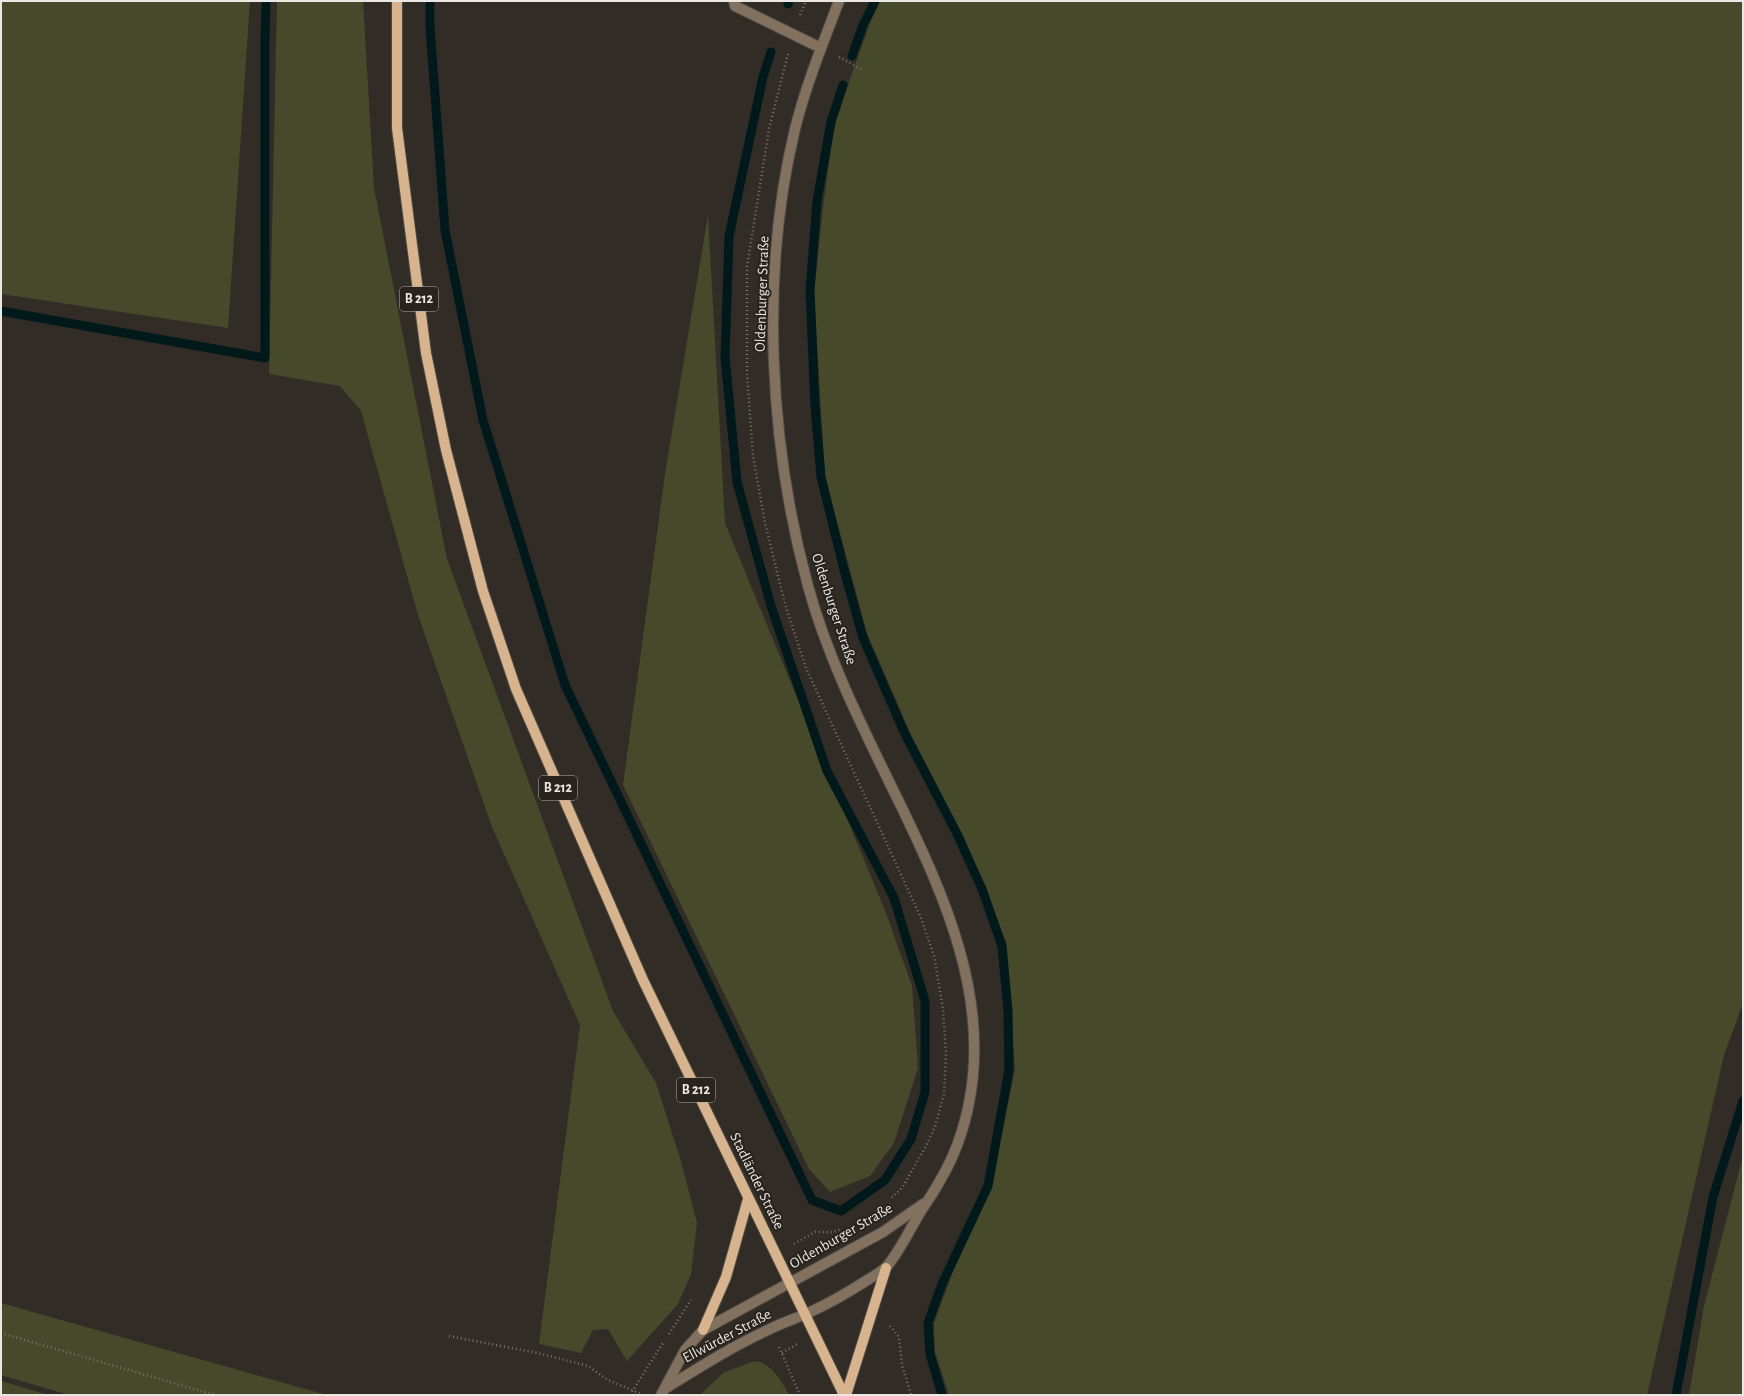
<svg xmlns="http://www.w3.org/2000/svg" width="1744" height="1396" font-family="'Alegreya Sans',sans-serif">
<rect width="100%" height="100%" fill="#322c26"/>
<g fill="#464a2b">
<path d="M1,1h249l-22,327 -227,-34z"/>
<path d="M277,1h86l11,187 73,371 166,452 43,72 25,78 16,62 -6,51 -13,30 -51,57 -19,-32 -15,1 -12,23 -42,-9 41,-319 -88,-198 -74,-212 -57,-204 -21,-25 -71,-12z"/>
<path d="M880,1h863v1002l-19,52 -77,340h-698l-14,-43 -1,-29 28,-76 29,-60 24,-117 -9,-128 -42,-105 -52,-100 -45,-104 -42,-156 -11,-184 10,-94 11,-78 35,-98z"/>
<path d="M708,215l17,308 161,390 26,73 6,82 -24,75 -24,33 -40,16 -21,-23 -186,-384 42,-311z"/>
<path d="M1743,1156v239h-54l15,-89z"/>
<path d="M1,1303l326,92h-258l-68,-20z"/>
<path d="M754,1361c19,2 27,20 35,34h-89l23,-22z"/>
<path d="M1,1381l47,14h-47z"/>
</g>
<g fill="none" stroke-linecap="round" stroke-linejoin="round">
<g stroke="#01191b" stroke-width="9">
<path d="M430,1v26l15,203 38,190 82,265 247,515 29,11 44,-31 26,-41 14,-47v-91l-31,-103 -67,-127 -56,-165 -34,-124 -12,-125 4,-121 34,-159 8,-25"/>
<path d="M788,4l1,-3"/>
<path d="M852,56l11,-31 12,-24"/>
<path d="M843,85l-12,37 -14,79 -7,89 5,116 6,71 22,89 20,72 41,94 53,102 25,55 20,57 6,65 1,59 -21,116 -46,98 -14,39 2,31 12,41"/>
<path d="M1,311l264,47v-318l1,-39"/>
<path d="M1676,1395l37,-198 30,-96"/>
</g>
<g stroke="#504a44" stroke-width="12">
<g id="minor">
<path d="M734,1l1,5 86,42"/>
<path d="M666,1388c34,-21 67,-42 104,-59 12,-6 24,-10 36,-15 22,-10 43,-22 63,-35 7,-4 14,-8 19,-14 13,-16 22,-36 33,-54 7,-11 15,-22 21,-34 13,-22 22,-49 27,-74 21,-105 -24,-206 -68,-297 -35,-72 -72,-143 -93,-220 -39,-143 -48,-312 -13,-457 11,-44 28,-86 44,-128"/>
<path d="M661,1395l24,-45 18,-20 180,-98 40,-28"/>
</g>
</g>
<g stroke="#504a44" stroke-width="12">
<g id="major">
<path d="M397,1v127l29,225 20,97 37,141 33,98 127,291 201,415"/>
<path d="M703,1330l23,-53 22,-78"/>
<path d="M846,1395l40,-127"/>
</g>
</g>
<g stroke="#7a7570" stroke-width="2.5" stroke-dasharray="1 3" stroke-linecap="butt">
<path d="M800,15l6,-14"/>
<path d="M788,54l-19,75 -22,138v107l6,82 12,67 20,81 21,64 115,250 13,38 9,53 3,45 -2,40 -9,33 -10,21 -23,40 -12,11"/>
<path d="M839,57l24,13"/>
<path d="M794,1244l21,-12h17l10,-3"/>
<path d="M890,1326l9,11 3,28 9,30"/>
<path d="M1,1333l214,62"/>
<path d="M669,1334l22,-34"/>
<path d="M449,1336l89,17 50,13 20,14 33,14"/>
<path d="M779,1347l21,48"/>
<path d="M782,1353l15,-9"/>
<path d="M630,1395l33,-52"/>
</g>
<use href="#minor" stroke="#82715f" stroke-width="10"/>
<use href="#major" stroke="#d8b48e" stroke-width="10"/>
</g>
<g text-anchor="middle" dominant-baseline="central" stroke-width="4" stroke-linejoin="round" paint-order="stroke">
<g fill="#28231d" stroke="#b0aca8" stroke-width="1">
<rect x="400" y="287" width="38" height="24" rx="3"/>
<rect x="539" y="776" width="38" height="24" rx="3"/>
<rect x="677" y="1078" width="38" height="24" rx="3"/>
</g>
<g font-size="14" font-weight="bold" fill="#ebe7e3">
<text x="419" y="299">B 212</text>
<text x="558" y="788">B 212</text>
<text x="696" y="1090">B 212</text>
</g>
<g font-size="15" fill="#ebe7e3" stroke="#28231d">
<text transform="translate(762 294) rotate(-88)">Oldenburger Straße</text>
<text transform="translate(834 609) rotate(72)">Oldenburger Straße</text>
<text transform="translate(757 1181) rotate(64)">Stadländer Straße</text>
<text transform="translate(841 1236) rotate(-30)">Oldenburger Straße</text>
<text transform="translate(727 1336) rotate(-28)">Ellwürder Straße</text>
</g>
</g>
<rect width="1744" height="1396" fill="none" stroke="#ebe7e3" stroke-width="4"/>
</svg>
